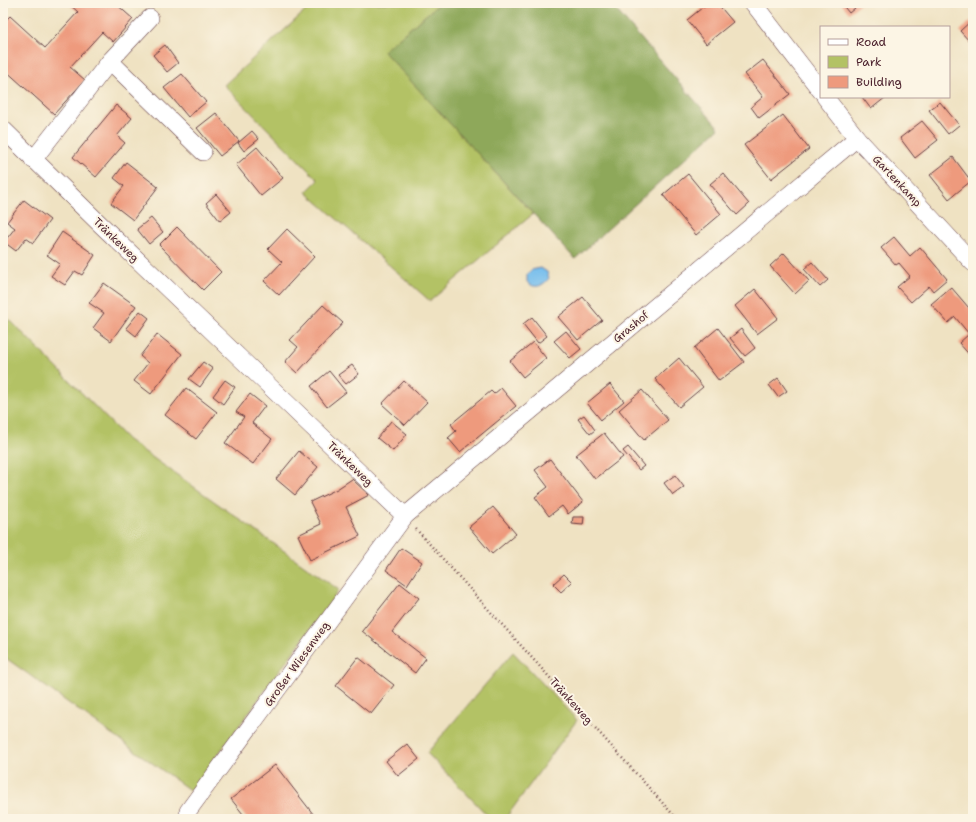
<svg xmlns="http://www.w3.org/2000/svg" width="976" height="822" font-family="'Shantell Sans',sans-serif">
<rect width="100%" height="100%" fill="#fcf5e5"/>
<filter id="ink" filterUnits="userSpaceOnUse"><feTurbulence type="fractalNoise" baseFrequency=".025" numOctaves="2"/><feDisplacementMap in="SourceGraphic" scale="8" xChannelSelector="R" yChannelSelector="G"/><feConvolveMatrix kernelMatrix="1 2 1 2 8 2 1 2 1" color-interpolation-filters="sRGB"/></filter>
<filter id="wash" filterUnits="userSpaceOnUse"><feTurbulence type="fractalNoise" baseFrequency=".012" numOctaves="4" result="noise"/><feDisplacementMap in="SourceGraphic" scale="16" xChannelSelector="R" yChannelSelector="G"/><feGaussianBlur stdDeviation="0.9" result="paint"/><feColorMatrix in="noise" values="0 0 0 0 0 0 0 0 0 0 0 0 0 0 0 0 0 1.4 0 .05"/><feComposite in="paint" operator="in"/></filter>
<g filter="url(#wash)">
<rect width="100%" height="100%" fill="#efe2c2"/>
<g fill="#b3c265" stroke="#7e7048">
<path d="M314,3h126l-56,48 149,163 -103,87 -124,-109 12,-12 -94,-95z"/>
<path d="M3,313l125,127 211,150 -148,201 -188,-135z"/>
<path d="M513,652l64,68 -72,99h-14l-64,-66z"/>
</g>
<path fill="#8ea85a" stroke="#6c6442" d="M440,3h170l109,125 -144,131 -192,-208z"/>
<path fill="#74bded" stroke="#5f6e8c" d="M541,268l6,4 2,6c-6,8 -14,12 -22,4v-7l4,-5z"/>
<g id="blocks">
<g fill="#ee9a7d">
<path d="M68,3h47l18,16 -20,23 -11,-10 -32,35 15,13 -31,34 -51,-46v-45l7,-7 35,32 33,-36z"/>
<path d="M708,3h9l16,19 -27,22 -19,-24z"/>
<path d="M841,3h20l-12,10z"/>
<path d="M973,19v23l-2,1 -11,-12z"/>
<path d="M165,45l13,18 -11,9 -14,-17z"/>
<path d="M763,60l27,34 -31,24 -8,-11 12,-10 -18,-23z"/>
<path d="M182,74l24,28 -18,15 -24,-29z"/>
<path d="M862,97h24l-15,12z"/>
<path d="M940,102l19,23 -11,9 -19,-24z"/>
<path d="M116,105l16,13 -15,18 8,7 -29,34 -23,-20z"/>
<path d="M216,113l23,28 -19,15 -23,-28z"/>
<path d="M783,115l26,34 -38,30 -27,-34z"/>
<path d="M922,121l16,19 -23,18 -15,-20z"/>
<path d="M252,131l7,8 -15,12 -6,-8z"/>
<path d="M257,147l26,31 -22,18 -25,-31z"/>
<path d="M953,157l18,24 -22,18 -19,-24z"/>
<path d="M126,162l32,25 -25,33 -22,-17 13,-17 -10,-8z"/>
<path d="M723,173l26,31 -12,11 -27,-31z"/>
<path d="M688,174l33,40 -25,21 -33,-40z"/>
<path d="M216,194l15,18 -11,9 -14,-18z"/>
<path d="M24,200l26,20 -17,23 -7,-5 -10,13 -12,-9 11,-14 -8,-6z"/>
<path d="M151,218l12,14 -14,12 -12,-15z"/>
<path d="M177,227l44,45 -18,18 -44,-45z"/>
<path d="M287,229l28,27 -36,39 -15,-14 18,-19 -14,-13z"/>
<path d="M62,232l33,23 -13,20 -7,-4 -10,14 -14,-9 9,-12 -13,-9z"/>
<path d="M894,237l16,19 10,-9 27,32 -14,12 -4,-5 -18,16 -14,-15 13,-11 -11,-13 -3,2 -15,-17z"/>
<path d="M784,253l25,28 -14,13 -25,-28z"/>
<path d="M812,262l16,18 -8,7 -16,-18z"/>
<path d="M104,283l32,23 -25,35 -18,-13 11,-15 -15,-10z"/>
<path d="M951,287l18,21 4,-4v55l-14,-16 10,-9 -14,-17 -7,6 -17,-19z"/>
<path d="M755,289l23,29 -21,16 -22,-28z"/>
<path d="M583,297l19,23 -24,20 -20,-23z"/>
<path d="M323,305l20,18 -46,50 -12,-11 13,-15 -8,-7z"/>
<path d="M140,311l9,7 -13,18 -10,-8z"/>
<path d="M532,317l15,19 -9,7 -15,-19z"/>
<path d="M718,328l26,34 -25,19 -25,-33z"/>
<path d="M741,329l14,19 -10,8 -15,-18z"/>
<path d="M566,331l15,18 -11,9 -16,-17z"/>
<path d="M157,334l25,20 -31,40 -17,-13 14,-18 -8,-7z"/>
<path d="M533,342l13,16 -23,19 -13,-16z"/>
<path d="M679,358l24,29 -24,20 -24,-28z"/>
<path d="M203,362l10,7 -13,18 -11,-8z"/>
<path d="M352,365l7,9 -13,10 -8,-9z"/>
<path d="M329,371l17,21 -19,15 -16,-21z"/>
<path d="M778,378l9,13 -9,6 -9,-12z"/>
<path d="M225,380l10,7 -12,17 -10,-8z"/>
<path d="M404,381l23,21 -22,23 -23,-21z"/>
<path d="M610,384l14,17 -23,19 -14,-17z"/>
<path d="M186,388l31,24 -21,27 -31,-24z"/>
<path d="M501,388l15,18 -56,46 -12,-14 8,-7 -5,-7 40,-33 3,3z"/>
<path d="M642,390l26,30 -24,20 -25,-30z"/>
<path d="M250,394l15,12 -13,17 20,16 -19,25 -28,-21 19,-26 -8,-5z"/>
<path d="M584,415l11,15 -5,4 -12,-15z"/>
<path d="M391,421l16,13 -14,17 -16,-13z"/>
<path d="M604,433l19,24 -28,22 -19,-24z"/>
<path d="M628,447l16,19 -5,4 -16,-19z"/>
<path d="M299,451l19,16 -23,28 -19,-16z"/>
<path d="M550,459l33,43 -15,12 -6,-8 -13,10 -14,-19 13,-10 -13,-17z"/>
<path d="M675,475l9,12 -11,8 -9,-12z"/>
<path d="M352,479l17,16 -23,12 14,29 -50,24 -12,-25 23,-11 -11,-22 27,-13z"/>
<path d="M493,507l23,27 -24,20 -23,-27z"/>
<path d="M573,517h11l-1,8 -11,-1z"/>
<path d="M401,548l21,14 -15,23 -21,-15z"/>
<path d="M564,574l8,8 -11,10 -8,-8z"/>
<path d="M400,583l19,15 -27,34 34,26 -11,15 -53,-42z"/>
<path d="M358,657l36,28 -23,29 -35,-28z"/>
<path d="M407,744l12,15 -21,17 -12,-15z"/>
<path d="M275,765l42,54h-70l-16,-20z"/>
</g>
</g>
</g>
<g filter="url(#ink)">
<use href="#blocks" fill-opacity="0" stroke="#633c42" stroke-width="1"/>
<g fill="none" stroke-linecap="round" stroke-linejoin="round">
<g stroke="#633c42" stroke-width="18">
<g id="minor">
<path d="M753,3l68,88"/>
<path d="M110,61l93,91"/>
<path d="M825,97l32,41 116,125"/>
<path d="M3,129l96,94 306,293"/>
<path d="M33,160l77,-99 40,-43"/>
<path d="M188,811l217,-295 452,-378"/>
</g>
</g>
<path stroke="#633c42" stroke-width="2.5" stroke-dasharray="1 3" stroke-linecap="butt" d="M416,529l261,290"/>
<use href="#minor" stroke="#fff" stroke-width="17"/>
</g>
</g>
<g text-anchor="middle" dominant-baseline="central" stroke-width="4" stroke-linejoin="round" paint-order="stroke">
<g font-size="11" fill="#4a1f2b" stroke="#fcf5e5">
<text transform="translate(897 181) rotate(47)">Gartenkamp</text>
<text transform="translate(116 240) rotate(44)">Tränkeweg</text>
<text transform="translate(631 327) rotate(-40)">Grashof</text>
<text transform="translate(350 464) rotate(44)">Tränkeweg</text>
<text transform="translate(297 664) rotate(-54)">Großer Wiesenweg</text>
<text transform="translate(571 701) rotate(48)">Tränkeweg</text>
</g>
</g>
<rect width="976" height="822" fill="none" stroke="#fcf5e5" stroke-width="16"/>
<rect x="820" y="26" width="130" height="72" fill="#fcf5e5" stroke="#b59f9b"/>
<rect x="828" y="39" width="20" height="6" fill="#ffffff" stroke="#b59f9b"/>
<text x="856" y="46" font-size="12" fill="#4a1f2b">Road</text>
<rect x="828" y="56" width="20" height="12" fill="#b3c265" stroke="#b59f9b"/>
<text x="856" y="66" font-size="12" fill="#4a1f2b">Park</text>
<rect x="828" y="76" width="20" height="12" fill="#ee9a7d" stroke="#b59f9b"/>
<text x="856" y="86" font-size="12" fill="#4a1f2b">Building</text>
</svg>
